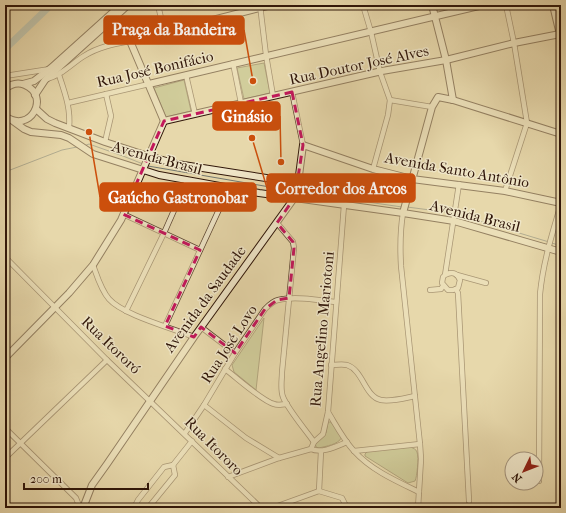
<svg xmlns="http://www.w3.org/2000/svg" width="566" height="513" font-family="'IM FELL French Canon',serif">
<rect width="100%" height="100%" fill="#e7d8ab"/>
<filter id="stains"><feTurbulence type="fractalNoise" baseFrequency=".005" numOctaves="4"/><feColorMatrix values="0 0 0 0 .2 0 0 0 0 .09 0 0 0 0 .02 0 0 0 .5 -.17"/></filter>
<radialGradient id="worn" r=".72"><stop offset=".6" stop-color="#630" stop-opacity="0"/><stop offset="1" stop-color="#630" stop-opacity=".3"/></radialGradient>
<g fill="#b7be88" stroke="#746a48">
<path d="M264,63l6,30 -26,6 -7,-31z"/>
<path d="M184,80l7,31 -25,6 -12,-29z"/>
<path d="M264,318l-8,72 -22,-18 -2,-7z"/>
<path d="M328,422h3l11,15c-4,8 -16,9 -23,11l-3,-1 -1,-4 11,-10z"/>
<path d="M410,447c3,1 6,2 7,5 2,6 0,25 -2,29l-7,2 -43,-27v-2l3,-3z"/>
</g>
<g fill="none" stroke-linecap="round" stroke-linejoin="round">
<g stroke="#717770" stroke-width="1">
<path d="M84,146l5,-2 34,12 20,8"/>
<path d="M148,166l145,25"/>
<path d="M5,172l57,-22 15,-3"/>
<path d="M298,192l104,15"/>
<path d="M407,207l46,6"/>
<path d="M456,214l93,28"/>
<path d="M552,243l9,3"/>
</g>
<path stroke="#9cb7b5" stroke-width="7" d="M5,49l46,-44"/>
<g stroke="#5e4632" stroke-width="6">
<g id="street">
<path d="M158,5l6,26"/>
<path d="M260,5l6,50 7,41"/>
<path d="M363,5l8,27 9,40 10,28 -2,15 -15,54"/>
<path d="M233,63l8,40"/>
<path d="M59,75c6,18 12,34 10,53"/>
<path d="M186,75l9,39"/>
<path d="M5,76l45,-7"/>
<path d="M47,79c15,-4 24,-15 37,-23 14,-9 30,-12 46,-15"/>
<path d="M292,92l11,53"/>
<path d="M390,100l42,7"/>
<path d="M68,103l81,-19"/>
<path d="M105,142l6,-26 -5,-22"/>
<path d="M505,191l22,-68 -13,-80 -8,-38"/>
<path d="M403,213c-3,18 -3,35 -2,53l19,178 1,15 -3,49"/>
<path d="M123,214l77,36"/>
<path d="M277,223l16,19 1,6 -12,124c0,8 -2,17 1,25 6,14 22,32 31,45"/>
<path d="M5,257l102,103 154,148"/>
<path d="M93,265c4,11 8,25 16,34 14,16 63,29 85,38"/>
<path d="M445,275c7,-4 12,-2 15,5l-2,8 -5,2h-5l-6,-7 1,-6 2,-2 14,-91"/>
<path d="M457,275l29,8"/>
<path d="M456,289l2,4 11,208"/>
<path d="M430,290l11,-1 2,-3"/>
<path d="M126,311l38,-78 23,-52"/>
<path d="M165,326l64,-138"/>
<path d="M201,327l34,26"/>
<path d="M331,365c5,0 11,-1 16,0 16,5 18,32 34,35 10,2 24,-2 34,-4"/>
<path d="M225,369c11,8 37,32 49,35 4,2 8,0 13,0"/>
<path d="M204,405l42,33 33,20"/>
<path d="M328,412c8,13 15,27 26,39 17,19 42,30 65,41"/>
<path d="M5,428l71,70 2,5 -2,5"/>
<path d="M185,433l19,-28 31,-52 30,-44c4,-4 8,-8 13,-9 16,-4 41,0 58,2"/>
<path d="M311,449l3,-7 9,-8 5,-22 16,-207"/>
<path d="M354,451l66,-7"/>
<path d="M5,458l102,-98"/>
<path d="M228,477l51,-19 32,-9c11,5 26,-3 36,-7"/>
<path d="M539,481l1,-187c3,-31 12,-60 21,-90"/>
<path d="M319,491l2,-40"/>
<path d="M319,491l23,7 5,10"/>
<path d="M135,508v-2l3,-6 26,-33 9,-2 19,-24"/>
<path d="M148,508l27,-33 -2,-10"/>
<path d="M272,508l47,-17"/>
</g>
</g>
<g stroke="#301609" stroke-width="8">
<g id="secondary">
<path d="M432,5l14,55 7,40"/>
<path d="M553,5l8,34"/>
<path d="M23,84l11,-3 17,-13 70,-63"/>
<path d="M149,84l334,-79"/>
<path d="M5,89c6,-5 13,-7 20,-4 26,11 5,50 -20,31"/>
<path d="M35,95l10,-15 83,-75"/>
<path d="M36,109l11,10 8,4 50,19 43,14 29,8 121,19"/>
<path d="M13,121l11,8 7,3 30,3 8,3 24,16 66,21 100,18 144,20 51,8 107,31"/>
<path d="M164,121l218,-50 64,-11 68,-17 46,-9"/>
<path d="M164,121l-34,-80 141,-36"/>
<path d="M403,213l29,-106 6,-10 15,3 108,34"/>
<path d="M5,358l64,-65 24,-28 28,-45 43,-99"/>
<path d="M83,508l9,-23 15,-21 87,-127 101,-140 3,-14 5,-38 70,24 39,10 93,12 56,12"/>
<path d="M560,508l1,-1"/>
</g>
</g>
<use href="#street" stroke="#efe6c8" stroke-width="4.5"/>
<use href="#secondary" stroke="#efe6c8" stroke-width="6"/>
</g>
<path d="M0 0H566V513H0ZM292,92l11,53 -8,52 -18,26 16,19 1,6 -5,50 -12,2 -12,9 -30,44 -34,-26 -7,10 -29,-11 35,-76 -77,-36 41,-93z" fill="#e7d8ab" fill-opacity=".55" fill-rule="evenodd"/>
<path fill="none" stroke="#c2185b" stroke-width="3" stroke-dasharray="8 5" stroke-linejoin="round" d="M292,92l11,53 -8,52 -18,26 16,19 1,6 -5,50 -12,2 -12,9 -30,44 -34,-26 -7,10 -29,-11 35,-76 -77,-36 41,-93z"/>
<g text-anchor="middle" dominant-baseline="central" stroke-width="3" stroke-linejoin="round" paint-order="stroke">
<g font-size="15" fill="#301609" stroke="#efe6c8">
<text transform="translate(359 65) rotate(-12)">Rua Doutor José Alves</text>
<text transform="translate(155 69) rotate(-13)">Rua José Bonifácio</text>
<text transform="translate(157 158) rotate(15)">Avenida Brasil</text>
<text transform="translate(457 170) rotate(10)">Avenida Santo Antônio</text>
<text transform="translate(475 216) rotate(14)">Avenida Brasil</text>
<text transform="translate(205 299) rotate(-54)">Avenida da Saudade</text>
<text transform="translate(322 329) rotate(-85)">Rua Angelino Mariotoni</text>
<text transform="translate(229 344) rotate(-57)">Rua José Lovo</text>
<text transform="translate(111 345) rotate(44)">Rua Itororó</text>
<text transform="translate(214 446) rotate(45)">Rua Itororo</text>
</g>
</g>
<path fill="none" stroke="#cc4f0c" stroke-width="1.5" d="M253 81L244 30M281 162L280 116M252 138L267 188M89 132L100 197"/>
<g fill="#cc4f0c" stroke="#efe6c8" stroke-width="1.5">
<circle cx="253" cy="81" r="4"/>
<circle cx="281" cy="162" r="4"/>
<circle cx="252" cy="138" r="4"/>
<circle cx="89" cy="132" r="4"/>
</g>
<g fill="#cc4f0c" stroke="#cc4f0c" stroke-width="1.5">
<rect x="104" y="16" width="140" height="28" rx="4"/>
<rect x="213" y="102" width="67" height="28" rx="4"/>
<rect x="267" y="174" width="148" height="28" rx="4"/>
<rect x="100" y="183" width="156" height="28" rx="4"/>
</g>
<g font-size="16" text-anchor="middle" font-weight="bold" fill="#fff">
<text x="174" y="35">Praça da Bandeira</text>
<text x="247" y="122">Ginásio</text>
<text x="341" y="194">Corredor dos Arcos</text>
<text x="178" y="203">Gaúcho Gastronobar</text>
</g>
<rect width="566" height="513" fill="none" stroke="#e7d8ab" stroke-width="20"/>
<rect x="6" y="6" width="554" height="501" fill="none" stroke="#301609" stroke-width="2"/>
<rect x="10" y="10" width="546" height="493" fill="none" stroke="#301609"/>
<g transform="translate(524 471) rotate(227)"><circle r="19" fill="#efe6c8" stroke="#a3937c"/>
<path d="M0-3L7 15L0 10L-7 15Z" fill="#8f2418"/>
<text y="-6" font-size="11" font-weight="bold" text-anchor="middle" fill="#301609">N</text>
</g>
<path d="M24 483v6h124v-6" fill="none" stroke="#301609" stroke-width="2"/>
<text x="30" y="483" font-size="12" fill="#301609" stroke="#efe6c8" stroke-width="3" paint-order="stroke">200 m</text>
<rect width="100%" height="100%" filter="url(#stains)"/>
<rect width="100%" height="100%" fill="url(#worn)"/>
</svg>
